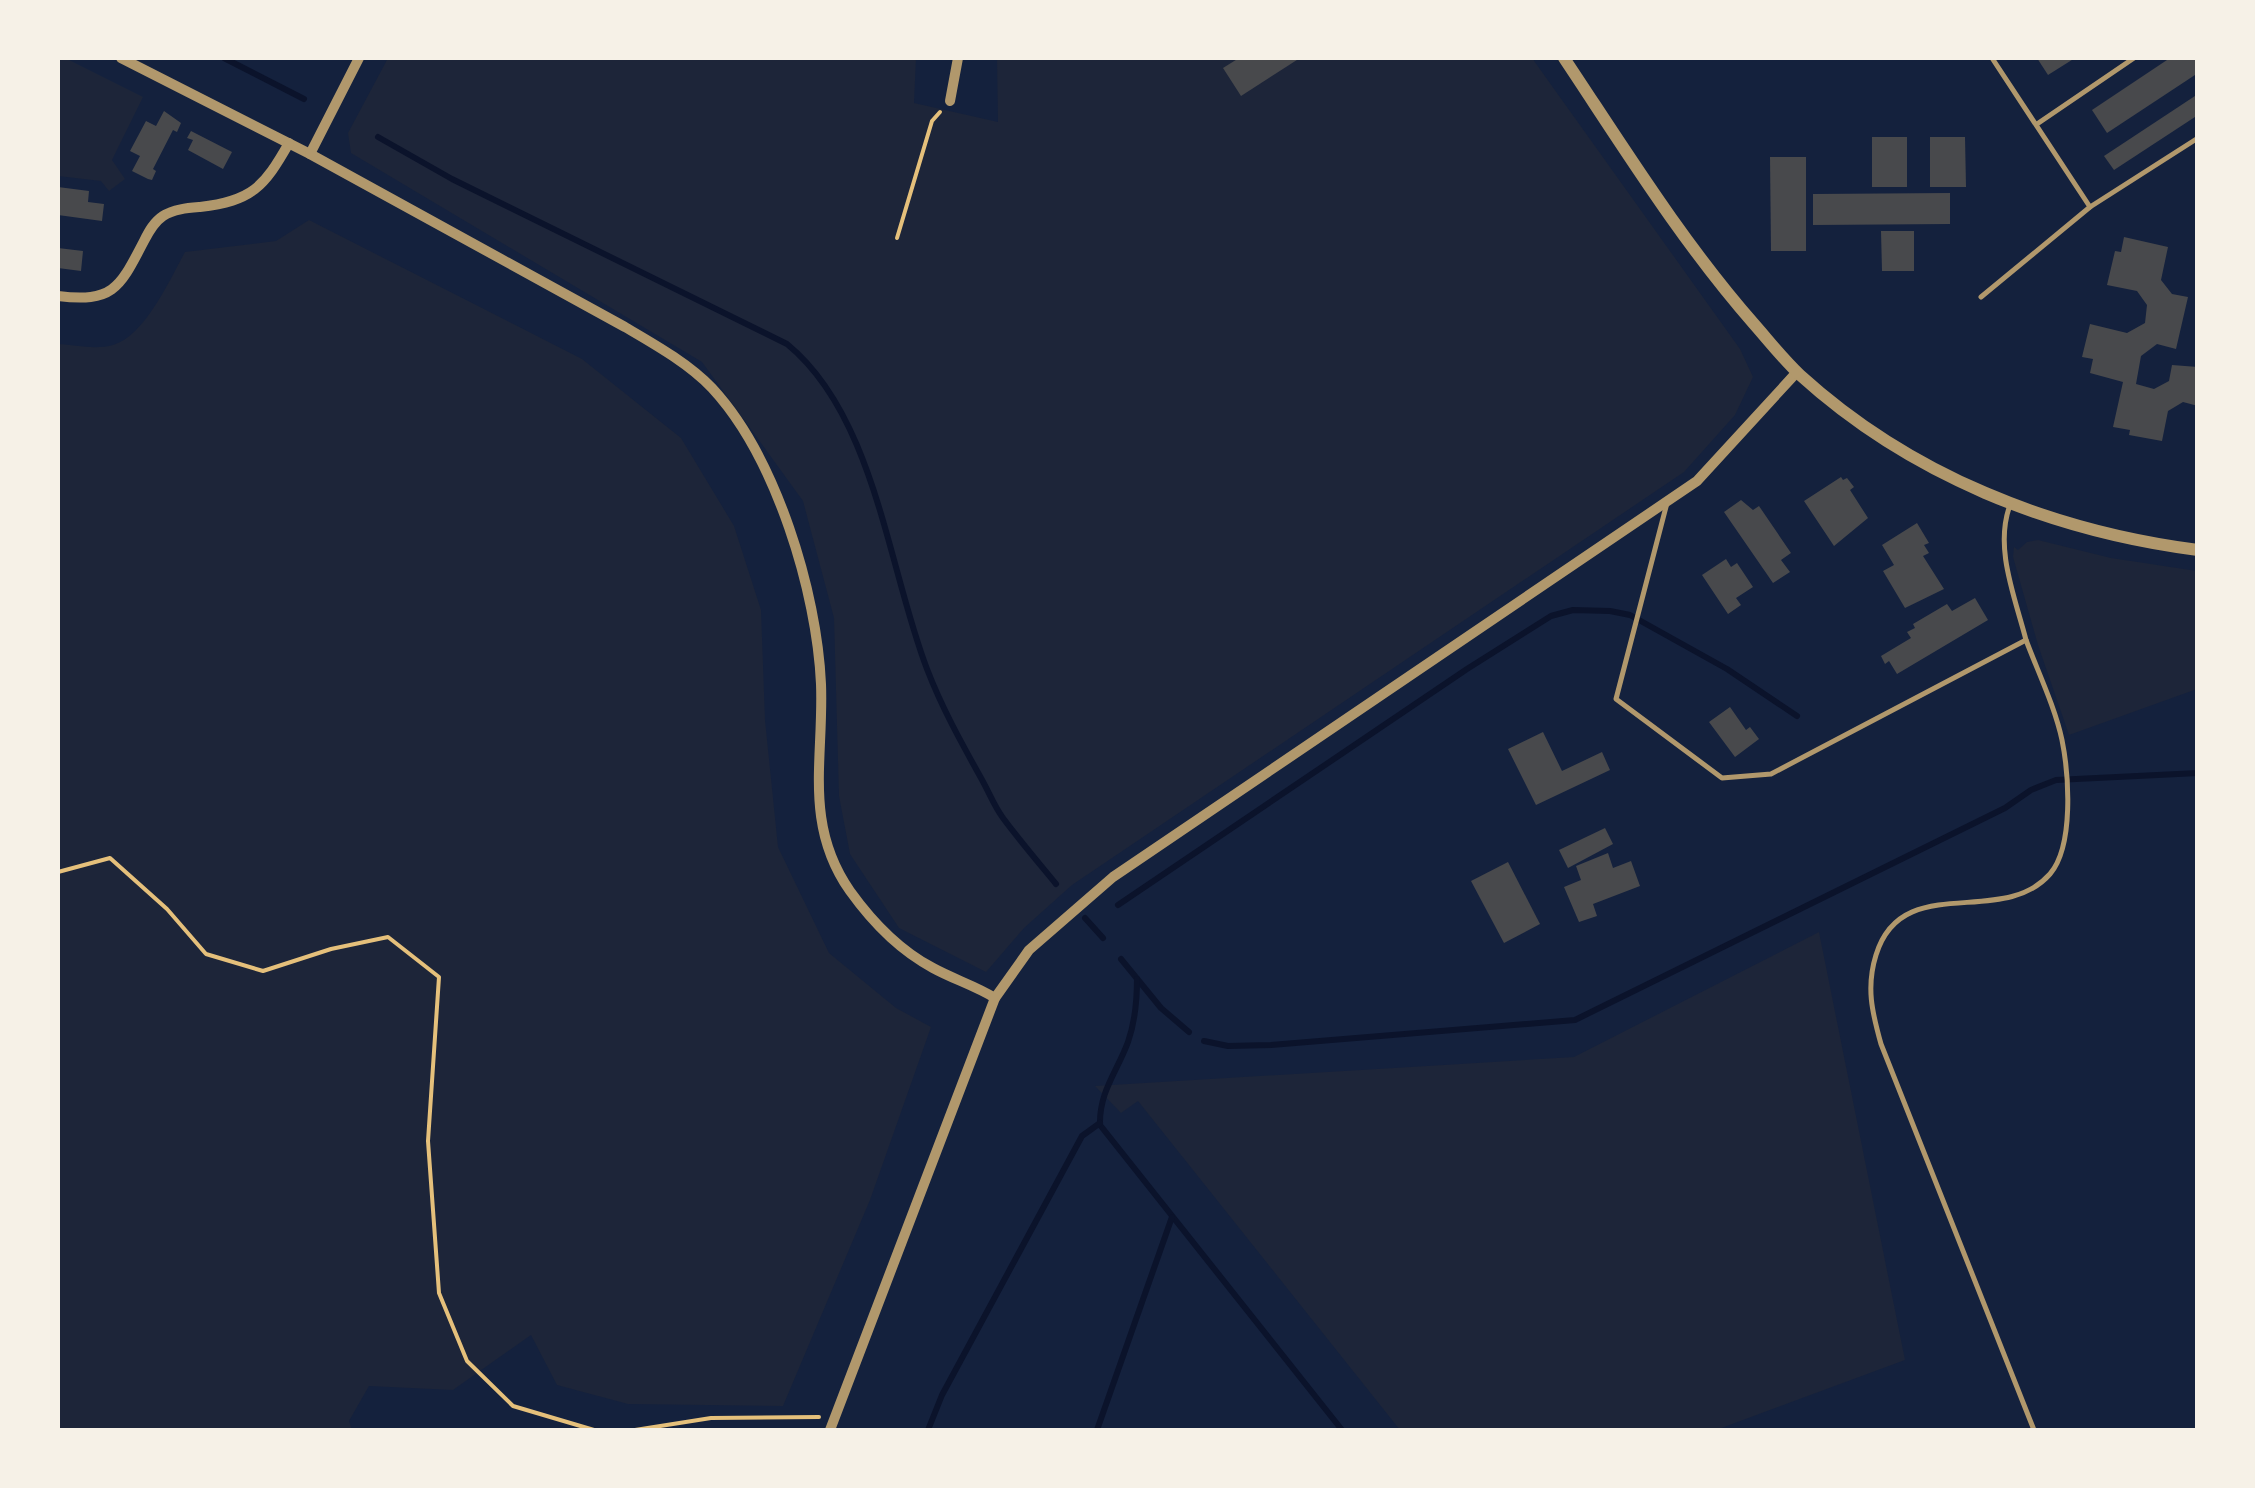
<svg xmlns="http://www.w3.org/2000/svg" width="2255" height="1488" font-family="Poppins,sans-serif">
<rect width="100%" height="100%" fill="#14213d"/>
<g fill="#1d2539">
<path d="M58,58h7l78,39 -31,63 13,19 -16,12 -8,-10 -43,-5z"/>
<path d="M388,58h528l-2,45 84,19 -1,-64h535l208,291 13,28 -18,38 -51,57 -612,413 -48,43 -38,44 -87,-44 -49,-74 -11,-58 -5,-178 -31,-117 -101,-139 -351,-209 -3,-20z"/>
<path d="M309,220l273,139 99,79 53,88 27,84 4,110 13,127 51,106 67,55 35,19 -61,173 -87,206 -155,-2 -71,-19 -26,-50 -78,55 -84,-4 -20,35 3,9h-294v-1086c17,1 38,6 55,1 32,-9 57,-66 72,-93l91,-11z"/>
<path d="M2038,540l73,18 86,13v118l-128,46 -31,-90 -25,-88 1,-10 4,3 9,-8z"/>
<path d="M1819,932l86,428 -189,70h-316l-262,-329 -17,12 -26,-27 479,-29z"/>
</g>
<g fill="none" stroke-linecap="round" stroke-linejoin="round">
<g stroke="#0b132b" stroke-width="6">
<path d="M224,58l80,41"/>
<path d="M378,137l74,42 335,165c88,72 101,224 140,325 15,39 34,73 54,109 8,14 13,28 22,40 17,23 35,44 53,66"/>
<path d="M1118,905l349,-236 84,-53 22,-6 37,1 20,4 97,54 70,47"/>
<path d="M1085,918l18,20"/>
<path d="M1121,959l40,49 28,24"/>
<path d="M1137,979c0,22 -2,43 -9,63 -11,30 -29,50 -28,83l242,305"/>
<path d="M1204,1041l24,5 43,-1 304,-25 430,-212 26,-18 25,-10 142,-7"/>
<path d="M928,1430l14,-35 140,-259 18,-13"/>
<path d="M1097,1430l75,-213"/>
</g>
</g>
<g fill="#48494c">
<path d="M1239,58h61l-59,38 -18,-28z"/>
<path d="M2037,58h38l-27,17z"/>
<path d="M2170,58h28v15l-91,60 -15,-23z"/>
<path d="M2198,94v21l-84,55 -10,-14z"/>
<path d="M164,111l17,12 -4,9 -4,-2 -20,39 3,2 -4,9 -4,-1 -16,-8 8,-15 -10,-5 16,-30 10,5z"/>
<path d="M191,131l41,21 -9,17 -35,-19 5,-10 -6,-2z"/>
<rect x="1872" y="137" width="35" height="50"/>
<path d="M1930,137h35l1,50h-36z"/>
<path d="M1770,157h36v94h-35z"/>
<path d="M58,187l31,4 -1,11 16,2 -2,17 -44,-6z"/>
<path d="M1950,193v31l-137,1v-31z"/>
<path d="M1881,231h33v40h-32z"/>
<path d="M2124,237l44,10 -7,33 11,14 16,3 -12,52 -19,-5 -16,12 -5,28 18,5 15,-8 3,-16 26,2v39l-15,-4 -15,9 -6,30 -33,-6 1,-5 -17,-3 10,-45 -33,-9 3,-14 -11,-2 8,-33 37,9 18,-10 2,-18 -10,-14 -30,-6 8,-34 6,1z"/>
<path d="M58,248l25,3 -2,20 -23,-3z"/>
<path d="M1841,477l2,3 4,-2 7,9 -4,3 18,28 -34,28 -30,-45z"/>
<path d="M1741,500l12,10 6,-4 32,47 -10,7 9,12 -17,11 -49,-71z"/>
<path d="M1917,523l12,20 -5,2 5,8 -6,3 21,33 -39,19 -22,-37 11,-6 -12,-20z"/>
<path d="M1726,559l5,8 6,-4 16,24 -17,11 5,7 -13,9 -26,-39z"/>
<path d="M1975,598l13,22 -91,54 -8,-13 -4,3 -4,-8 30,-18 -4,-6 8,-4 -2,-4 34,-20 5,7z"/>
<path d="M1730,707l16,23 4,-3 9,12 -24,18 -26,-35z"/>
<path d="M1543,732l19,39 40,-19 8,18 -74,35 -28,-56z"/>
<path d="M1605,828l8,16 -45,24 -9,-18z"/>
<path d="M1608,853l5,15 18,-7 9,25 -47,18 4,12 -18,6 -15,-35 17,-7 -5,-14z"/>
<path d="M1508,862l32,62 -36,19 -33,-62z"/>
</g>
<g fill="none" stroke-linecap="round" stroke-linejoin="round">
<g stroke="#e5c07b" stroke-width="4">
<path d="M897,238l35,-117 8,-9"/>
<path d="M58,872l52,-14 57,51 39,45 57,17 68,-22 57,-12 51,40 -11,164 11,152 28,68 46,45 81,24"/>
<path d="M635,1430l76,-12 108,-1"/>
</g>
<g stroke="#b1986c" stroke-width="5">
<path d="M1992,58l98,149"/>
<path d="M2037,124l97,-66"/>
<path d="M1981,297l109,-90 108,-69"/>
<path d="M1667,503l-51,196 106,79 49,-4 255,-134c-11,-43 -32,-92 -16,-135"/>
<path d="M2026,640c12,32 29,67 36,100 7,35 12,106 -12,134 -48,55 -148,-4 -174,81 -10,32 -4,57 5,89l153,386"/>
</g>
<g stroke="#b1986c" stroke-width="10">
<path d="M121,58l189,96 315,173c29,17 63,36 87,61 64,69 105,204 109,296 3,74 -18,140 29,207 23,32 49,59 83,77 20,11 43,18 62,30"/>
<path d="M950,101l8,-43"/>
<path d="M310,154l49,-96"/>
<path d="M58,296c56,7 62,-9 86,-55 5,-10 10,-19 19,-25 11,-7 25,-8 37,-9 52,-6 64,-20 89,-64"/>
<path d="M830,1430l165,-432 34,-48 84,-73 584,-396 100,-109"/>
</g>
<path stroke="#b1986c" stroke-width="12" d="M1564,58c60,90 118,184 190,266 15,17 29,35 46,51 110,100 251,156 398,175"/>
</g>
<rect width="2255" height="1488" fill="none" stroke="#f6f1e7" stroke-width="120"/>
</svg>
